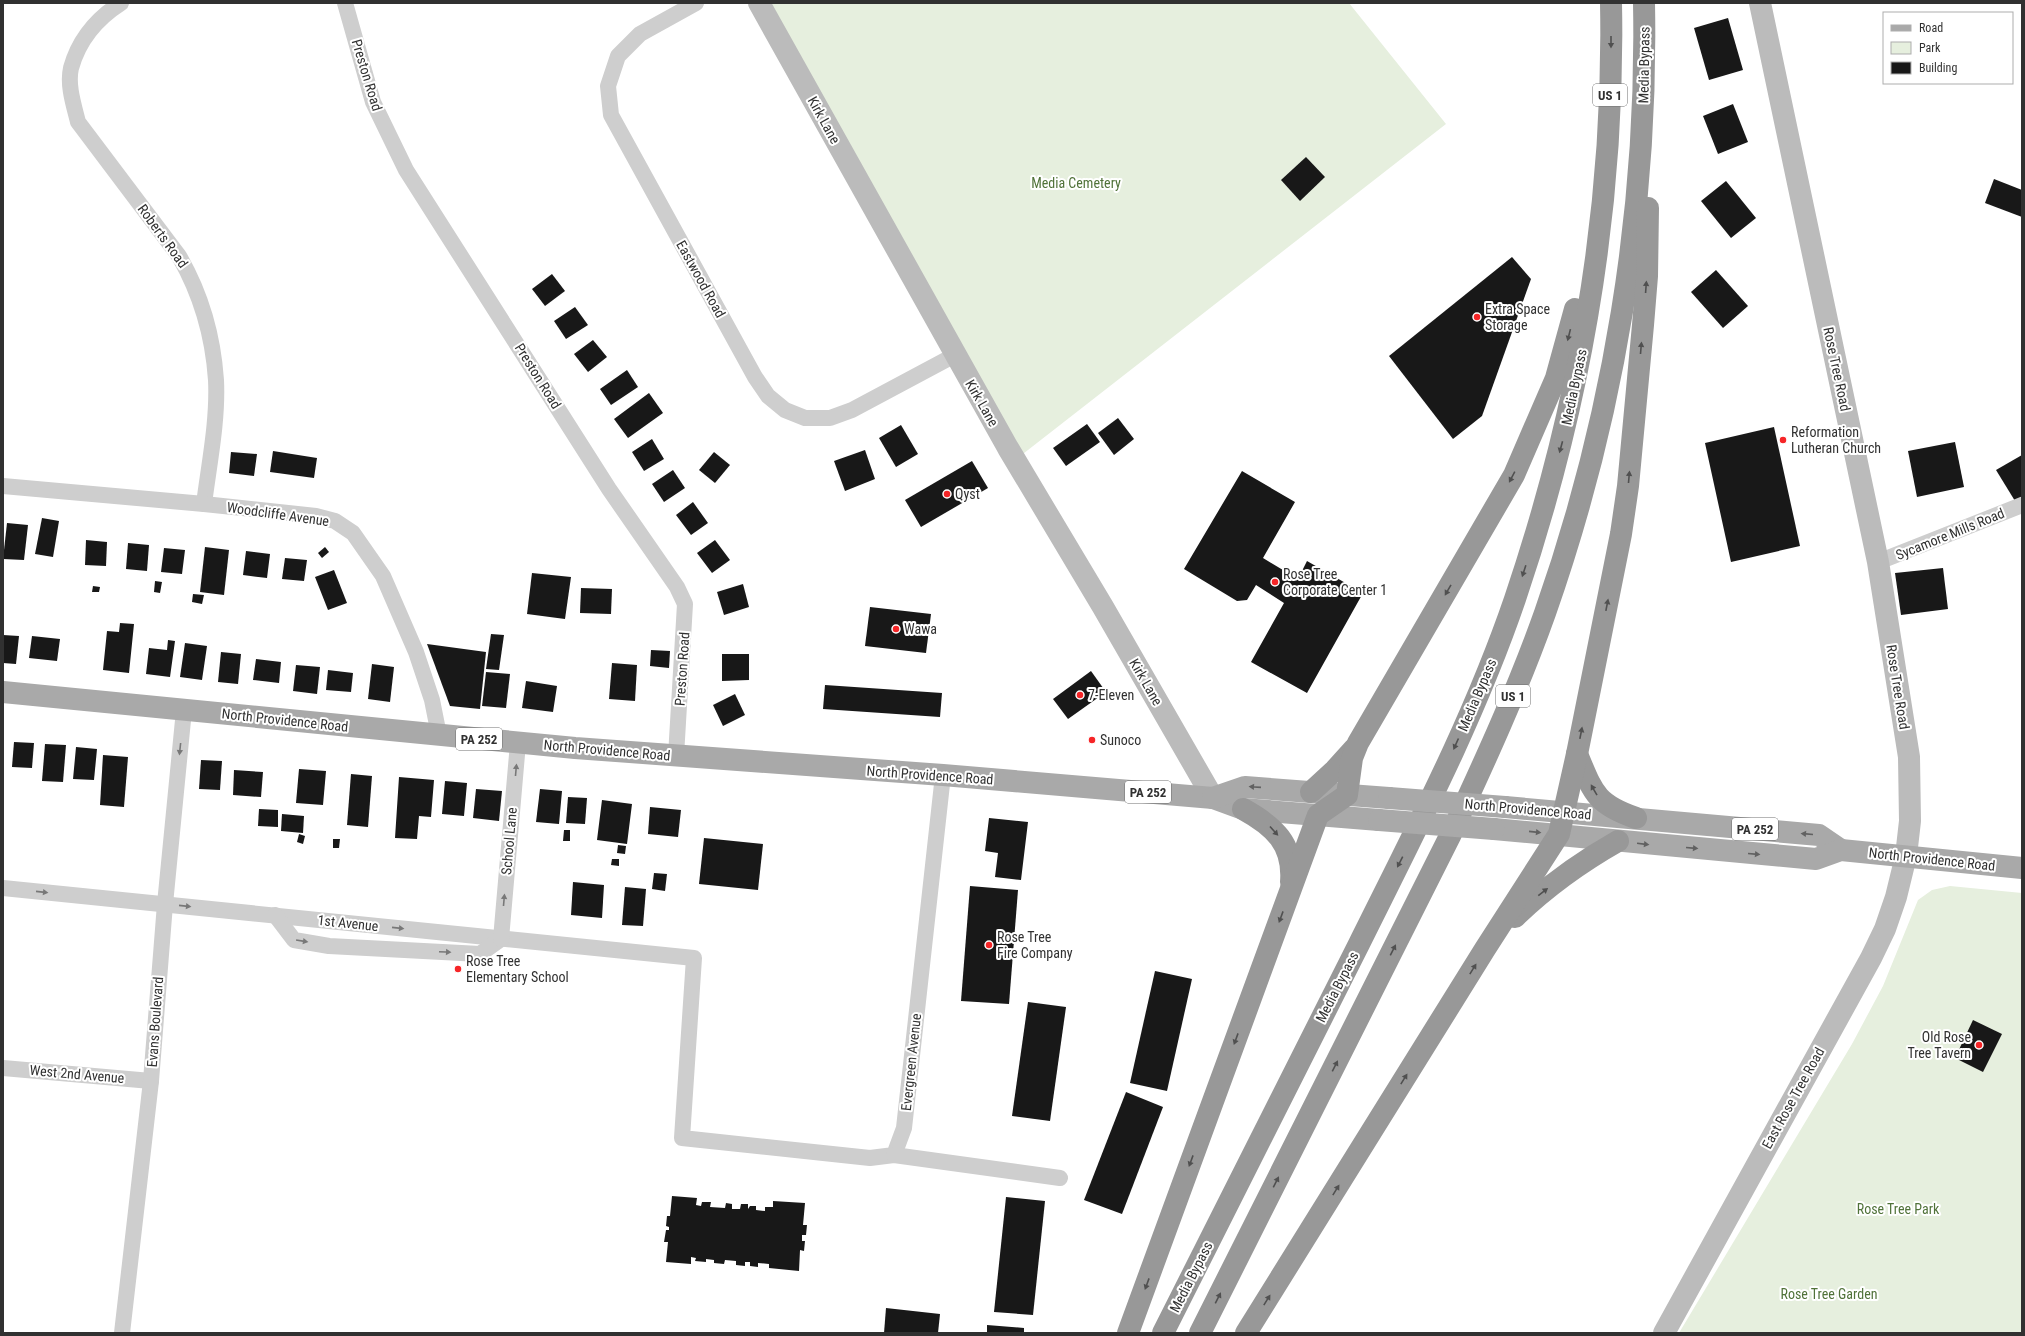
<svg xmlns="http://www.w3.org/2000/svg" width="2025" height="1336" font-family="'Roboto Condensed',sans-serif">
<rect width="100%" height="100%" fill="#fff"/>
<g fill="#e6efde">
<path d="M771,3h578l97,121 -427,333z"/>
<path d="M1950,886l72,7v440h-343l173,-289 31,-58 35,-86 14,-10z"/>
</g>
<g fill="#181818">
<path d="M1728,18l15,52 -34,10 -15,-52z"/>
<path d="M1733,104l15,38 -30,12 -15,-38z"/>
<path d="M1306,157l19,20 -25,24 -19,-21z"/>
<path d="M1994,179l28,11v27l-37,-14z"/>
<path d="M1726,181l30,37 -25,20 -30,-37z"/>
<path d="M1512,257l19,22 -49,137 -29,23 -64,-83z"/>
<path d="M1716,270l32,36 -25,22 -32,-36z"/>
<path d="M552,274l13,17 -20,15 -13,-17z"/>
<path d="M575,307l13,18 -22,14 -12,-18z"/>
<path d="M593,340l14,17 -19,15 -14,-18z"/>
<path d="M627,370l11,17 -27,18 -11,-16z"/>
<path d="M649,393l14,20 -35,25 -14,-19z"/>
<path d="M1118,418l16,21 -20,16 -16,-22z"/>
<path d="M1087,424l13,18 -34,24 -13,-18z"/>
<path d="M901,425l17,29 -22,13 -17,-29z"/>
<path d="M1774,427l26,119 -69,16 -26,-119z"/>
<path d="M652,439l12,20 -20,12 -12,-19z"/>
<path d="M1955,442l9,45 -47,10 -9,-46z"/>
<path d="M865,450l10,29 -30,12 -11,-30z"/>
<path d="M273,451l44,7 -3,20 -44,-6z"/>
<path d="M231,452l26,2 -3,22 -25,-3z"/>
<path d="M714,452l16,13 -15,18 -16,-13z"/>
<path d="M2022,455v41l-7,5 -19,-31z"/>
<path d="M972,461l16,27 -67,39 -16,-27z"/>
<path d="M673,470l12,18 -21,14 -12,-18z"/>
<path d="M1242,471l53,31 -32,56 35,21 9,-18 56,32 -56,100 -56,-31 33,-59 -28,-18 -9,15 -10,1 -53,-32z"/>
<path d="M693,502l15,21 -17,12 -15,-20z"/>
<path d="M42,518l17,3 -6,36 -18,-3z"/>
<path d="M7,523l21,2 -4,35 -21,-1z"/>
<path d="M86,540l21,2 -1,24 -21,-1z"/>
<path d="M715,540l15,20 -18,13 -15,-20z"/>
<path d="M128,543l21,2 -2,26 -21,-2z"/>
<path d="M205,547l24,3 -5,45 -24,-3z"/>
<path d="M325,547l4,5 -7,6 -4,-5z"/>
<path d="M164,548l21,2 -3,24 -21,-2z"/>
<path d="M246,551l24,3 -3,24 -24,-3z"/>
<path d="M285,558l22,2 -3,21 -22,-2z"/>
<path d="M1943,568l5,41 -47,6 -6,-42z"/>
<path d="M334,570l13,33 -19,7 -13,-33z"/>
<path d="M532,573l39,4 -6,42 -38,-5z"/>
<path d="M155,581l7,1 -2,11 -6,-1z"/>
<path d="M743,584l6,23 -25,8 -7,-23z"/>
<path d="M93,586l7,1 -1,5h-7z"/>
<path d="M581,588l31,1 -1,25 -31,-1z"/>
<path d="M193,594l11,1 -2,9 -10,-2z"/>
<path d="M870,607l61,7 -5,39 -61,-7z"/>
<path d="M120,623l14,1 -5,49 -26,-3 4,-39 12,1z"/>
<path d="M491,634l13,1 -5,35 -13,-1z"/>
<path d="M3,635l16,1 -3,28 -13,-1z"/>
<path d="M32,636l28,3 -3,22 -28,-3z"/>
<path d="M168,640l7,1 -5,36 -24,-3 3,-26 18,2z"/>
<path d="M185,643l22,3 -5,34 -22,-3z"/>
<path d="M427,644l59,8 -6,57 -30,-3z"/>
<path d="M651,650l19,1 -1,17 -19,-2z"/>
<path d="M221,652l20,2 -3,30 -20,-2z"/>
<path d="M722,654h27v26l-27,1z"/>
<path d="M256,659l25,3 -2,21 -26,-3z"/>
<path d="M612,663l25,2 -2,36 -26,-2z"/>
<path d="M372,664l22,3 -4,35 -22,-3z"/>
<path d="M296,665l24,2 -3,27 -24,-3z"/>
<path d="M328,670l25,3 -2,19 -25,-2z"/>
<path d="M1091,671l15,21 -38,27 -15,-20z"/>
<path d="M486,672l24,2 -4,34 -24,-2z"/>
<path d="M526,681l31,5 -4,26 -31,-4z"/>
<path d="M825,685l117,8 -2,24 -117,-8z"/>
<path d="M735,694l10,21 -22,11 -10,-21z"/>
<path d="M14,742l20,1 -2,25 -20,-1z"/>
<path d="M45,744l21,1 -3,37 -21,-1z"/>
<path d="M76,747l21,2 -3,31 -21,-1z"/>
<path d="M103,755l25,2 -4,50 -24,-2z"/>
<path d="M201,760l21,1 -2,29 -21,-1z"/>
<path d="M299,769l27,2 -3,34 -27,-2z"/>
<path d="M234,770l29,2 -2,25 -28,-2z"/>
<path d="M351,774l21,2 -4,51 -21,-2z"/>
<path d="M399,777l35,3 -3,37 -12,-1 -2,23 -22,-1z"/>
<path d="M445,781l22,2 -3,33 -22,-2z"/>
<path d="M476,789l26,2 -3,30 -26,-3z"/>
<path d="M540,789l22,2 -3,33 -23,-2z"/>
<path d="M568,797l19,1 -2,26 -19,-1z"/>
<path d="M602,800l30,4 -5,40 -30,-4z"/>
<path d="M650,807l31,3 -3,27 -30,-3z"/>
<path d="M259,809l19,1v17l-20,-1z"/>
<path d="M282,814l22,2 -1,17 -22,-2z"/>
<path d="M989,818l39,4 -7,58 -26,-3 3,-24 -13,-2z"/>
<path d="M564,830h6v11h-7z"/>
<path d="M299,834l6,2 -2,8 -6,-2z"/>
<path d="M704,838l59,6 -5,46 -59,-6z"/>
<path d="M333,839h7l-1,9h-6z"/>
<path d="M618,845l8,1 -1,8 -8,-1z"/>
<path d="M612,859h7v7l-8,-1z"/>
<path d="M654,873l13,1 -2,17 -13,-2z"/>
<path d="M573,882l31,3 -2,33 -31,-3z"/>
<path d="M970,886l48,4 -9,114 -48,-3z"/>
<path d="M625,887l21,2 -3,37 -21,-1z"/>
<path d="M1155,971l37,8 -25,112 -37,-8z"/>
<path d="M1028,1002l38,5 -16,114 -38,-5z"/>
<path d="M1973,1020l29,14 -19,38 -28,-14z"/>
<path d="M1126,1092l37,15 -41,107 -38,-14z"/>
<path d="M672,1196l25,2 -1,7 5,1 1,-4h9l-1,5 15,1 1,-5 6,1v5h8l1,-5h7v5l2,-3h6v4l9,1v-4h8v-6l32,2 -2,22h4l-1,10h-4v6h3l-1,10 -4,-1 -1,21 -30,-3v-4l-11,-1v4l-8,-1v-4h-5v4l-9,-1v-4l-11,-1 -1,4 -10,-1v-3l-8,-1v3l-11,-1 1,-3 -5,-1v7l-25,-2 2,-20h-4l2,-12h3v-3l-3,-1 1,-10h3z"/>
<path d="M1006,1197l39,4 -12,114 -39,-3z"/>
<path d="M886,1308l54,6 -2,19h-54z"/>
<path d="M987,1325l37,3v5h-37z"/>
</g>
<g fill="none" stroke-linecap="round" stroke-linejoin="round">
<g stroke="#cecece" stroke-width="16">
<path d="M121,3c-25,16 -42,36 -50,65 -4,17 3,38 7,54l101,134c22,38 34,80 37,124 2,41 -7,84 -12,124"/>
<path d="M345,3l28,99 33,68 203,319 68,98 8,17 -9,152"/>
<path d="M696,3l-56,31 -22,22 -10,30 3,29 144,262 13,19 17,14 20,8h25l22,-8 103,-55"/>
<path d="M3,486l201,18 112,12 19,5 18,12 30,43 33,76 16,48 7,35"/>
<path d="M1878,562l144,-57"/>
<path d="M3,888l691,70 -12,180 188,20 24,-3 10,-27 39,-353"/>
<path d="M275,915l19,25 35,6 151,8 21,-15"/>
<path d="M501,939l17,-196"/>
<path d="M3,1068l148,13"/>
<path d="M894,1155l166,23"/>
<path d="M122,1333l29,-252 14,-177 19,-194"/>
</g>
<g stroke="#bbb" stroke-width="22">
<path d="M759,3l249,445 95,159 110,191"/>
<path d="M1664,1333l207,-375 14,-29 11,-32 10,-41 4,-35 -1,-64 -31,-195 -118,-559"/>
</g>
<g stroke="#a9a9a9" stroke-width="22">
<path d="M3,692l572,56 368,27 270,23 30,11 136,11"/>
<path d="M1213,798l32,-11 144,11"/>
<path d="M1505,807l314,28 22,15"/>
<path d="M1494,829l322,30 25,-9 181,18"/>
</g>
<g stroke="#989898" stroke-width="22">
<path d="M1577,754c16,38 18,50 59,64"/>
<path d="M1311,792l24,-22 19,-21"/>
<path d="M1243,809c31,17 51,35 48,73"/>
<path d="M1515,917c31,-30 66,-55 103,-76"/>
<path d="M1128,1333l190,-518 29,-20 5,-37 6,-15 156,-268 42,-97 19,-69"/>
<path d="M1163,1333c65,-130 130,-260 196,-389 56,-113 115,-225 156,-345 65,-192 100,-393 96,-596"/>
<path d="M1200,1333l250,-497c34,-73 68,-147 95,-223 69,-196 103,-403 99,-610"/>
<path d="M1246,1333l239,-384 74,-115 18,-80 44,-220 7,-48 15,-161 4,-49 1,-68"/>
</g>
<g stroke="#a9a9a9" stroke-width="22">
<path d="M1389,798l116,9"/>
<path d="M1379,820l115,9"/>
</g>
</g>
<defs><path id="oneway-solid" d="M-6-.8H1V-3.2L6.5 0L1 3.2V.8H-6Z"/></defs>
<g fill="#505050">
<use href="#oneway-solid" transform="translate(1611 42) rotate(90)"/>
<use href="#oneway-solid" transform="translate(1646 287) rotate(-86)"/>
<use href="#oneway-solid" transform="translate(1569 335) rotate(104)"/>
<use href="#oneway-solid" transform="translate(1641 348) rotate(-85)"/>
<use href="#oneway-solid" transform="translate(1561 447) rotate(105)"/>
<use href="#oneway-solid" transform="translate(1512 477) rotate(118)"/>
<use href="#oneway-solid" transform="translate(1629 477) rotate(-85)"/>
<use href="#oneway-solid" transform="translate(1524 571) rotate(108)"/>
<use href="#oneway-solid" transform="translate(1448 590) rotate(120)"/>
<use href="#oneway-solid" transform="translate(1607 605) rotate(-79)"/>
<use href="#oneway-solid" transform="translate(1581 733) rotate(-79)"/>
<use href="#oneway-solid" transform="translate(1456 744) rotate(114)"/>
<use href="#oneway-solid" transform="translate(1594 790) rotate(-120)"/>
<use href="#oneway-solid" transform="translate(1274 831) rotate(48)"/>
<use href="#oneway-solid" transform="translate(1400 862) rotate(117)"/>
<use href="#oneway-solid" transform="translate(1543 892) rotate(-38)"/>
<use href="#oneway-solid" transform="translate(1281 917) rotate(110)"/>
<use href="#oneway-solid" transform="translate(1393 950) rotate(-63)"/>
<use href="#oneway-solid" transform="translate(1473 969) rotate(-58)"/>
<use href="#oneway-solid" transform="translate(1236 1039) rotate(110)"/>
<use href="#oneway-solid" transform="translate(1335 1066) rotate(-63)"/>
<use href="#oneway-solid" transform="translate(1404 1079) rotate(-58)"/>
<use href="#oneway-solid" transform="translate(1191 1161) rotate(110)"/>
<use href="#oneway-solid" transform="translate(1276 1182) rotate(-63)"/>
<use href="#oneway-solid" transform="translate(1336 1190) rotate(-58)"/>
<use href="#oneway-solid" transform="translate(1147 1284) rotate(110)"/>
<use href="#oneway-solid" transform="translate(1218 1298) rotate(-63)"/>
<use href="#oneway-solid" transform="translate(1267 1300) rotate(-58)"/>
</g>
<g fill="#787878">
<use href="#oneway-solid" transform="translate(180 749) rotate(96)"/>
<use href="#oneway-solid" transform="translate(516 770) rotate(-85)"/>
<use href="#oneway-solid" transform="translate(42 892) rotate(6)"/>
<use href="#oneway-solid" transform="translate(504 900) rotate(-85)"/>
<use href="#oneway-solid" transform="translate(185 906) rotate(6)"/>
<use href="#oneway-solid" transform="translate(398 928) rotate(6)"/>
<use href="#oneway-solid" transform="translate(302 941) rotate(9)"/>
<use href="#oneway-solid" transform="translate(445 952) rotate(3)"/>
</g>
<g fill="#616161">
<use href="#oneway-solid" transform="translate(1255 787) rotate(-176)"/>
<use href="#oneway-solid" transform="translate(1535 832) rotate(6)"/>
<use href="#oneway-solid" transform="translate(1807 834) rotate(-175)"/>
<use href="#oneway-solid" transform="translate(1643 844) rotate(7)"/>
<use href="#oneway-solid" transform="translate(1692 848) rotate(5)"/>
<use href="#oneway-solid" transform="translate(1754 854) rotate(5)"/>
</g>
<g fill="#f62527" stroke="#fff" stroke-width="1.5">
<circle cx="1477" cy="317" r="4"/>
<circle cx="1783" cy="440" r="4"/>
<circle cx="947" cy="494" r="4"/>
<circle cx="1275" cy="582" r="4"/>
<circle cx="896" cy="629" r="4"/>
<circle cx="1080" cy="695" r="4"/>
<circle cx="1092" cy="740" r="4"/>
<circle cx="989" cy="945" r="4"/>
<circle cx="458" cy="969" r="4"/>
<circle cx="1979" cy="1045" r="4"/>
</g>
<g text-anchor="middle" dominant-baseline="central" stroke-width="4" stroke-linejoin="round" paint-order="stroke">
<g fill="#fff" stroke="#6f6f6f" stroke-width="1">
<rect x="1593" y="84" width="34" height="22" rx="3"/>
<rect x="1496" y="685" width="34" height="22" rx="3"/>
<rect x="456" y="728" width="46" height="22" rx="3"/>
<rect x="1125" y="781" width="46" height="22" rx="3"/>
<rect x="1732" y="818" width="46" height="22" rx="3"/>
</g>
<g font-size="13" font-weight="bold" fill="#313131">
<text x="1610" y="95">US 1</text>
<text x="1513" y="696">US 1</text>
<text x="479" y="739">PA 252</text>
<text x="1148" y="792">PA 252</text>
<text x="1755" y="829">PA 252</text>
</g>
<g font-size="14" fill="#313131" stroke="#fff">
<text transform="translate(1644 65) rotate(-89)">Media Bypass</text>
<text transform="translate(367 75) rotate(73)">Preston Road</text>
<text transform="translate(824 120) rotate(61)">Kirk Lane</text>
<text transform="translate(163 236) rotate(54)">Roberts Road</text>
<text transform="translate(701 279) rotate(61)">Eastwood Road</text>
<text transform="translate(1837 369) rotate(78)">Rose Tree Road</text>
<text transform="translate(538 376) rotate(58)">Preston Road</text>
<text transform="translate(1574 387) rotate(-78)">Media Bypass</text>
<text transform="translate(982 403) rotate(60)">Kirk Lane</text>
<text transform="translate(278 514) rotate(8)">Woodcliffe Avenue</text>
<text transform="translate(1950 534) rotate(-22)">Sycamore Mills Road</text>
<text transform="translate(682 669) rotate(-86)">Preston Road</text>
<text transform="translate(1146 682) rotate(60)">Kirk Lane</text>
<text transform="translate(1898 687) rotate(81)">Rose Tree Road</text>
<text transform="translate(1477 695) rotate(-67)">Media Bypass</text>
<text transform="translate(285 720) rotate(6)">North Providence Road</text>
<text transform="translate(607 750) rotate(5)">North Providence Road</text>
<text transform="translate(930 775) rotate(4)">North Providence Road</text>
<text transform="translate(1528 809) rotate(5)">North Providence Road</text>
<text transform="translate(509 841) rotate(-85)">School Lane</text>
<text transform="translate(1932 859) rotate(6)">North Providence Road</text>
<text transform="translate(348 923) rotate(6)">1st Avenue</text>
<text transform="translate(1337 987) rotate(-63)">Media Bypass</text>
<text transform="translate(155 1022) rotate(-86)">Evans Boulevard</text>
<text transform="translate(911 1062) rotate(-84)">Evergreen Avenue</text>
<text transform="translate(77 1074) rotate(5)">West 2nd Avenue</text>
<text transform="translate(1793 1098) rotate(-61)">East Rose Tree Road</text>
<text transform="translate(1191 1277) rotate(-63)">Media Bypass</text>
</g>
<g font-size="14" fill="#507239" stroke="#fff">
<text x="1076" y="183">Media Cemetery</text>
<text x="1898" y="1209">Rose Tree Park</text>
<text x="1829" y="1294">Rose Tree Garden</text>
</g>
<g font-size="14" fill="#313131" stroke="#fff" text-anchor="start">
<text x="1485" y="309">Extra Space<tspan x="1485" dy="16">Storage</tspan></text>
<text x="1791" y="432">Reformation<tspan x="1791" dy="16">Lutheran Church</tspan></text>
<text x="955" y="494">Qyst</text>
<text x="1283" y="574">Rose Tree<tspan x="1283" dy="16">Corporate Center 1</tspan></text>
<text x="904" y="629">Wawa</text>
<text x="1088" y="695">7-Eleven</text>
<text x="1100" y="740">Sunoco</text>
<text x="997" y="937">Rose Tree<tspan x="997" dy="16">Fire Company</tspan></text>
<text x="466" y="961">Rose Tree<tspan x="466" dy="16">Elementary School</tspan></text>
<text x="1971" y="1037" text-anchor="end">Old Rose<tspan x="1971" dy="16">Tree Tavern</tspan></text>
</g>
</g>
<rect width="2025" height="1336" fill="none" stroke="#313131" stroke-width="8"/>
<rect x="1883" y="12" width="130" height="72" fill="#ffffff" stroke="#adadad"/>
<rect x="1891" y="25" width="20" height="6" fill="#a9a9a9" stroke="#adadad"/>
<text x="1919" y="32" font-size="12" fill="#313131">Road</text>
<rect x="1891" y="42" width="20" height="12" fill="#e6efde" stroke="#adadad"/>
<text x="1919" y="52" font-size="12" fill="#313131">Park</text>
<rect x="1891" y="62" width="20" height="12" fill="#181818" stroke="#adadad"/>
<text x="1919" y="72" font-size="12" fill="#313131">Building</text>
</svg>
